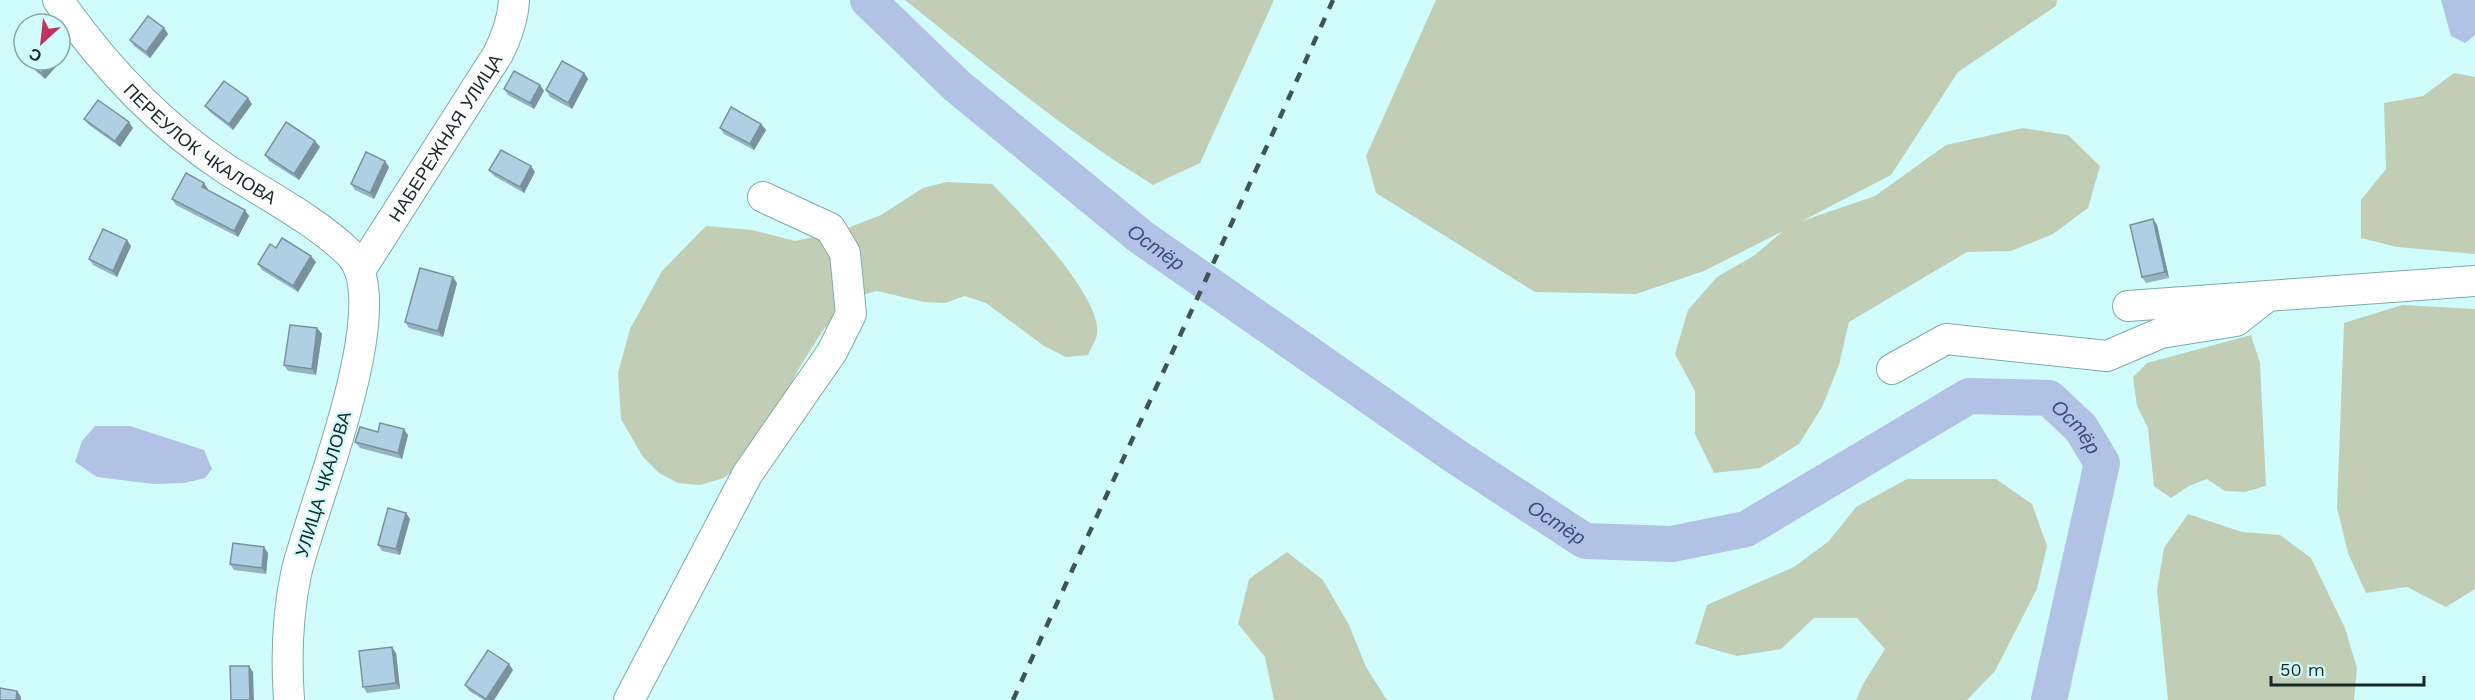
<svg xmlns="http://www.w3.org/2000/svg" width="2475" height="700" font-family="'Work Sans',sans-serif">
<rect width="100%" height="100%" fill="#d1fcfc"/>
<g fill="#c1ceb5">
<path d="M905,0h369l-74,163 -47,22c-88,-54 -168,-121 -248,-185z"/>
<path d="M1436,0h621l-1,6 -98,66 -67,103 -89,46 73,-25 71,-51 77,-17 45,7 32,31 -12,42 -35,26 -42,17 -44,1 -118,70 -10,43 -17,42 -23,37 -39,24 -46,5 -19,-39v-43l-20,-37 13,-44 29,-33 38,-22 28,-24 -79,40 -68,23 -101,-2 -159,-99 -10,-37z"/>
<path d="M2454,73l21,4v177l-78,-7 -36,-9v-38l25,-31 -2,-66 39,-7z"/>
<path d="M947,182l45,2c26,26 111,113 105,150 -1,7 -7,15 -9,21l-22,2 -22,-11 -58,-43 -21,-7 -20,7 -21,-1 -47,-11 -23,6 -30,32 -25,39 -41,82 -34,28 -24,7 -22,-2 -19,-10 -16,-16 -22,-38 -3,-46 12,-44 32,-58 44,-45 46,4 43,11 45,-10 41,-16 42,-27z"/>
<path d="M2402,305l73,4v280l-29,18 -39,-20 -41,6 -18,-40 -11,-45 7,-185z"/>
<path d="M2251,335l9,28 6,123 -21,6 -20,-1 -18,-12 -18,7 -18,12 -17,-12 -6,-58 -11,-22 -4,-29 14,-14z"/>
<path d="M1907,479h89l36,25 15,42 -10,43 -42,82 -28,29h-111l7,-16 22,-35 -28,-31h-43l-33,31 -44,7 -42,-12 12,-39 87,-38 35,-26 27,-34z"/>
<path d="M2188,514l54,18 38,3 31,23 34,70 12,40 -3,32h-186l-11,-110 7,-42z"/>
<path d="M1287,552l36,28 26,45 17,42 21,33h-113l-9,-43 -27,-33 11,-45z"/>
</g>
<g fill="#b1c2e5">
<path d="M2441,0h34v35l-10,8 -14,-7z"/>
<path d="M95,426h35l74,24 8,19 -7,9 -21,5 -30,1 -57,-7 -22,-15 7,-21z"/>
</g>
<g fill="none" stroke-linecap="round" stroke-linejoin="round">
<path stroke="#b1c2e5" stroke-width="36" id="s1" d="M868,0l89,86 184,151 314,219 130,85 87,3 74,-15 223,-133 80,2 32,30 21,35 -53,237"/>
<g stroke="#81aaaa" stroke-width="32">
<g id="minor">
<path id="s2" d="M58,0c46,66 100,124 168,169 40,26 89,51 123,84 50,50 -39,256 -53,321 -9,43 -10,83 -7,126"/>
<path id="s3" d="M361,269l137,-215c9,-18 15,-34 16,-54"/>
<path d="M2128,306l347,-25"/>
<path d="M1892,369l54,-30 161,17 54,-23 75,-12 32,-25"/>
<path d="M629,700l119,-227 84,-121 19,-38 -6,-61 -15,-25 -67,-31"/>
</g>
</g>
<use href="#minor" stroke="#fff" stroke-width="30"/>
<path stroke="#3e5555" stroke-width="4.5" stroke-dasharray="10 10" stroke-linecap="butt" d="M1013,700c106,-234 215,-466 320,-700"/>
</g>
<g fill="#96b3c2">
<path d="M164,28l4,6 -18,24 -16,-12 -4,-6z"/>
<path d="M30,60h29l1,2 -15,17 -13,-11 -4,-6z"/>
<path d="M584,73l4,6 -16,30 -22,-12 -4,-7z"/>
<path d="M540,85l4,6 -10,18 -26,-14 -4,-6z"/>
<path d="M252,104l-19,26 -23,-18 -5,-6z"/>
<path d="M84,119l49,9 -13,19 -31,-22z"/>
<path d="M761,124l5,6 -12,20 -30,-16 -4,-6z"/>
<path d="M315,141l5,6 -21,33 -30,-19 -4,-6z"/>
<path d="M389,167l-15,32 -19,-9 -4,-6z"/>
<path d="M489,170l46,2 -11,21 -30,-17z"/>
<path d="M208,189v1l41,26 -11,21 -62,-32 -4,-6z"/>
<path d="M2153,219l4,6 12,53 -23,5 -4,-6z"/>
<path d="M127,240l4,6 -14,31 -24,-12 -4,-6z"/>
<path d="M276,248l40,14 -18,30 -36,-22 -4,-6z"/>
<path d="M457,283l-14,54 -34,-9 -4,-6z"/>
<path d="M317,328l5,6 -6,41 -28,-4 -4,-6z"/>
<path d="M378,432l30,3 -6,24 -42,-11 -5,-6z"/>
<path d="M406,513l4,6 -10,36 -18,-4 -4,-6z"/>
<path d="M268,553l-2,21 -32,-4 -4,-6z"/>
<path d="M396,653l4,36 -33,4 -4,-6z"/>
<path d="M513,670l-19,30h-10l-15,-9 -4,-6z"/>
</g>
<g fill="#7a929e">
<path d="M164,28l4,6 -18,24 -4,-6z"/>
<path d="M52,60h7l1,2 -15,17 -4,-6z"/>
<path d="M584,73l4,6 -16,30 -4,-6z"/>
<path d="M540,85l4,6 -10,18 -4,-6z"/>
<path d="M248,98l4,6 -19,26 -4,-6z"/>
<path d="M129,122l4,6 -13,19 -5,-6z"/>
<path d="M761,124l5,6 -12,20 -4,-6z"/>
<path d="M315,141l5,6 -21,33 -5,-6z"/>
<path d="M385,161l4,6 -15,32 -4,-6z"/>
<path d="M531,166l4,6 -11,21 -4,-6z"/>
<path d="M204,183l4,6 -2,4 -4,-6z"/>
<path d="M245,210l4,6 -11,21 -4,-6z"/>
<path d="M2153,219l4,6 12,53 -4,-6z"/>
<path d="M127,240l4,6 -14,31 -4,-6z"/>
<path d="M311,256l5,6 -18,30 -5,-6z"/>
<path d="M453,277l4,6 -14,54 -5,-6z"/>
<path d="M317,328l5,6 -6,41 -4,-6z"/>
<path d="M404,429l4,6 -6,24 -4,-6z"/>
<path d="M406,513l4,6 -10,36 -4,-6z"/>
<path d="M264,547l4,6 -2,21 -4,-6z"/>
<path d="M392,647l4,6 4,36 -4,-6z"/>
<path d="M509,664l4,6 -19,30h-7l-1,-1z"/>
<path d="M249,666l4,6 1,28h-4z"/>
<path d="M17,691l4,6v3h-5z"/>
</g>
<g fill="#aed0e2" stroke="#7a929e" stroke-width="1.5">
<path d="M148,16l16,12 -18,24 -16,-12z"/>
<path d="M30,60h22l-11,13 -13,-11z"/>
<path d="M562,61l22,12 -16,30 -22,-13z"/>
<path d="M514,71l26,14 -10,18 -26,-14z"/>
<path d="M224,81l24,17 -19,26 -24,-18z"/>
<path d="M98,100l31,22 -14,19 -31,-22z"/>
<path d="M731,107l30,17 -11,20 -30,-16z"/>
<path d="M286,122l29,19 -21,33 -29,-19z"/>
<path d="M501,150l30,16 -11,21 -31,-17z"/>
<path d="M366,152l19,9 -15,32 -19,-9z"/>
<path d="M186,173l18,10 -2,4 43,23 -11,21 -62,-32z"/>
<path d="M2153,219l12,53 -23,5 -12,-52z"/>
<path d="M103,229l24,11 -14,31 -24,-12z"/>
<path d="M282,238l29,18 -18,30 -35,-22 12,-20 6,4z"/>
<path d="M420,268l33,9 -15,54 -33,-9z"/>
<path d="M290,325l27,3 -5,41 -28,-4z"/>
<path d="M380,423l24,6 -6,24 -43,-11 5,-15 18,5z"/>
<path d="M388,508l18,5 -10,36 -18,-4z"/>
<path d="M233,543l31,4 -2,21 -32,-4z"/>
<path d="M392,647l4,36 -33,4 -4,-36z"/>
<path d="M488,650l21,14 -23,35 -21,-14z"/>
<path d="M230,666h19l1,34h-19z"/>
<path d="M0,688l17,3 -1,9h-16z"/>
</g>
<g text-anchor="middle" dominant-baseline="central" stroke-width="4.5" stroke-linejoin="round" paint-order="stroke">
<g font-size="18" fill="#172828" stroke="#d1fcfc">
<text stroke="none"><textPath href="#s3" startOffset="156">НАБЕРЕЖНАЯ УЛИЦА</textPath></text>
<text stroke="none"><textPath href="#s2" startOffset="204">ПЕРЕУЛОК ЧКАЛОВА</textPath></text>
<text transform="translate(323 484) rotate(-73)">УЛИЦА ЧКАЛОВА</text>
</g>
<g font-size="20" font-style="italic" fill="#3a4f7e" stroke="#d1fcfc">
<text stroke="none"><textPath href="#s1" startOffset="380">Остёр</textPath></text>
<text stroke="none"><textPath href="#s1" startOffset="1442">Остёр</textPath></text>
<text stroke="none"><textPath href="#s1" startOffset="866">Остёр</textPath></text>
</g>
</g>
<g transform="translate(42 42) rotate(207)"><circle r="28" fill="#d1fcfc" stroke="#87a7a7" stroke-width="1.5"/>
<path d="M0-4.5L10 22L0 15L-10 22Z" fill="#c0325f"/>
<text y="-9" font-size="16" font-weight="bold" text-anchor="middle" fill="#172828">С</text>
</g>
<path d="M2271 676v9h153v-9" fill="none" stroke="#172828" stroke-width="3"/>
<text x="2280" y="676" font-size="18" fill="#172828" stroke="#d1fcfc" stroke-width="4.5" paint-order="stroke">50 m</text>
</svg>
